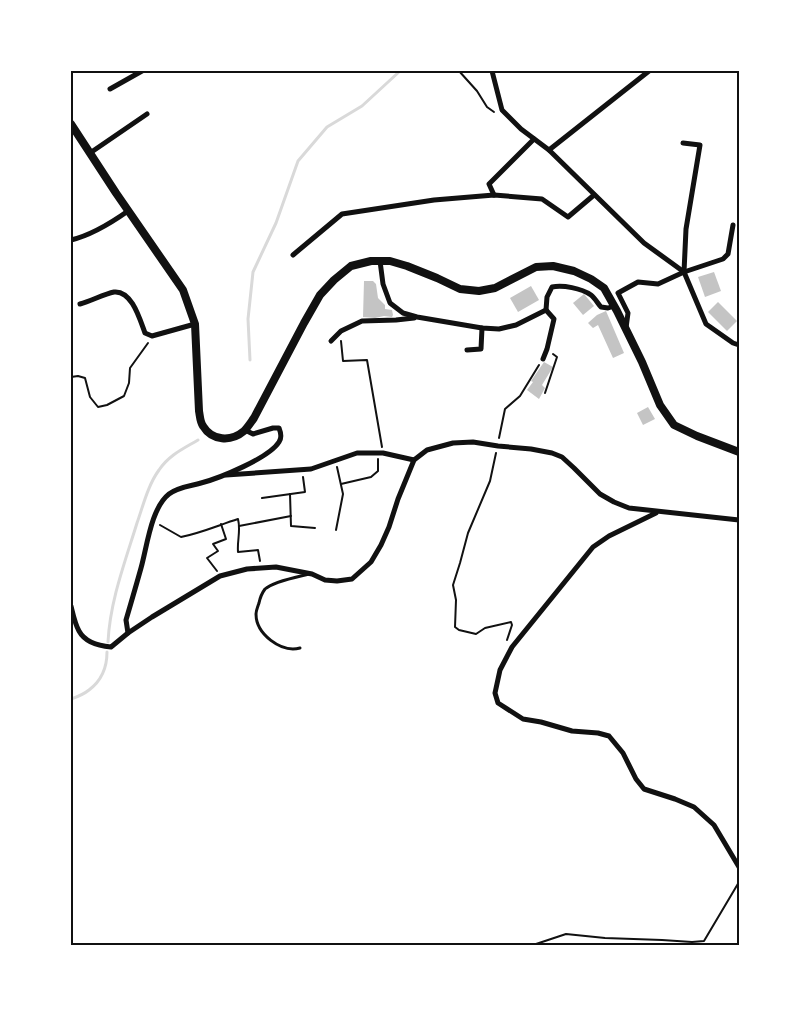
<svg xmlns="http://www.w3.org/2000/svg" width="810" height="1016" font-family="'Source Sans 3',sans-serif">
<rect width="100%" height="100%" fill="#fff"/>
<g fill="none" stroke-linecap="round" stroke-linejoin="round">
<g stroke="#d9d9d9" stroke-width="3">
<path d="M250,360l-2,-41 5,-47 23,-49 22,-62 29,-34 35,-21 38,-35"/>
<path d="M108,642c2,-41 17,-80 29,-119 6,-17 11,-38 22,-53 10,-15 24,-21 39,-30"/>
<path d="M71,699c6,-2 13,-5 18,-9 12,-9 18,-23 18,-38"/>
</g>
</g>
<g fill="#c4c4c4">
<path d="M714,272l7,19 -16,6 -7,-20z"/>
<path d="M364,281h9l3,3 2,14 7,7v4l7,1 1,5 -1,2 -8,-1 -9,2 -12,-1z"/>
<path d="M531,286l8,14 -21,12 -8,-14z"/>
<path d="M584,294l10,12 -11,9 -10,-12z"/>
<path d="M718,302l19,19 -10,10 -19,-19z"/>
<path d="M606,311l18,42 -11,5 -15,-33 -5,3 -5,-5 9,-8z"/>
<path d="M544,362l9,5 -11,18 3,3 -6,11 -12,-9 6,-8 -2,-1z"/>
<path d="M648,407l7,12 -12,6 -6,-12z"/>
</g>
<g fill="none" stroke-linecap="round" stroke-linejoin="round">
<g stroke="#111" stroke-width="2">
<path d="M459,71l18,20 10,16 7,5"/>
<path d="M341,341l2,20 24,-1 15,87"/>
<path d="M71,377l7,-1 7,2 5,19 8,10 9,-2 17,-9 5,-13 1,-15 18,-25"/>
<path d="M545,393l12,-36 -4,-3"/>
<path d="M499,438l6,-29 15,-13 19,-31"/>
<path d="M496,453l-6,28 -22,52 -8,30 -7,22 3,15 -1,27 4,3 17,4 9,-6 26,-6 1,3 -5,15"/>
<path d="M341,484l30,-7 7,-6v-12"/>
<path d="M290,494l1,32 24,2"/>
<path d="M262,498l43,-6 -2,-15"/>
<path d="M160,525l21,12c20,-4 38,-12 57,-18 3,12 -1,21 0,33l20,-2 2,11"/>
<path d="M239,526l52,-10"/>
<path d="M336,530l7,-36 -6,-27"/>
<path d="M217,571l-10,-13 11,-7 -5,-7 13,-5 -5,-15"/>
<path d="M533,945l33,-11 39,4 57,2 30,2 12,-1 35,-59"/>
</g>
<path stroke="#111" stroke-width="3" d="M300,648c-19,5 -44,-14 -44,-34 0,-3 2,-8 3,-11 1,-5 3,-10 6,-14 9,-8 32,-12 44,-15"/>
<g stroke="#111" stroke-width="5">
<path d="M492,71l10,39 19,19 28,21 95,93 40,29 22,52 27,19 6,2"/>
<path d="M110,89l32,-18"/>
<path d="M683,143l17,2 -14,84 -2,43"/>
<path d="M549,150l100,-79"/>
<path d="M90,153l57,-39"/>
<path d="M494,195l-5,-11 45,-45"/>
<path d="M71,240c21,-5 40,-17 57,-29"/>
<path d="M293,255l49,-41 92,-14 60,-5 48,4 26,18 26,-22"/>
<path d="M380,261l3,23 7,19 13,10 14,4 65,11 17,1 17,-4 30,-15"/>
<path d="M80,304c11,-3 24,-10 34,-12 18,-2 26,28 31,41l7,3 43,-12"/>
<path d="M546,310l1,-13 5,-10c11,-2 29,1 39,8 4,3 7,9 10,12l7,1 6,-2"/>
<path d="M626,328l2,-15 -10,-20 20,-11 20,2 26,-12 39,-13 5,-5 5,-29"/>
<path d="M331,341l10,-10 21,-10 34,-1 18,-2"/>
<path d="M467,350l14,-1 1,-21"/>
<path d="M543,359l4,-10 7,-30 -8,-9"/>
<path d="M226,475l85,-6 46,-16h26l31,7"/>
<path d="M656,513l-47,23 -16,11 -81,100 -12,23 -5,23 3,10 25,16 18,3 31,9 26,2 11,3 14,17 13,26 8,10 31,10 19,8 20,18 25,42"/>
<path d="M71,606c2,8 4,18 8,25 6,11 20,15 32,16l17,-14 24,-16 68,-41 27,-7 29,-2 36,7 13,6 12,1 15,-2 19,-17 10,-17 8,-18 9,-28 16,-39 13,-10 26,-7 20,-1 25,4 33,3 21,4 10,4 12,11 26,26 14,8 15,6 110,12"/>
<path d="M128,633l-2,-13c5,-17 10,-34 15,-52 6,-21 10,-60 28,-74 9,-7 22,-8 32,-11 19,-5 68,-25 78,-41 3,-4 2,-9 0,-14h-6l-20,6 -8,-4"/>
</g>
<path stroke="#111" stroke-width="8" d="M71,124l45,69 67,97 12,34 4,87c1,5 1,11 4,15 9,15 28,16 41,5 4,-4 7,-9 10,-13l50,-95 16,-28 14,-15 17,-14 20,-5h19l17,5 30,12 23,11 19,2 16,-3 41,-21 17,-1 21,5 17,8 13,9 13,23 25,51 18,43 14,20 23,11 42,16"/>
</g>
<rect width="810" height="1016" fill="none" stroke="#ffffff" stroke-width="145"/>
<rect x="72" y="72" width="666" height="872" fill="none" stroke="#111" stroke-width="2"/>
</svg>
